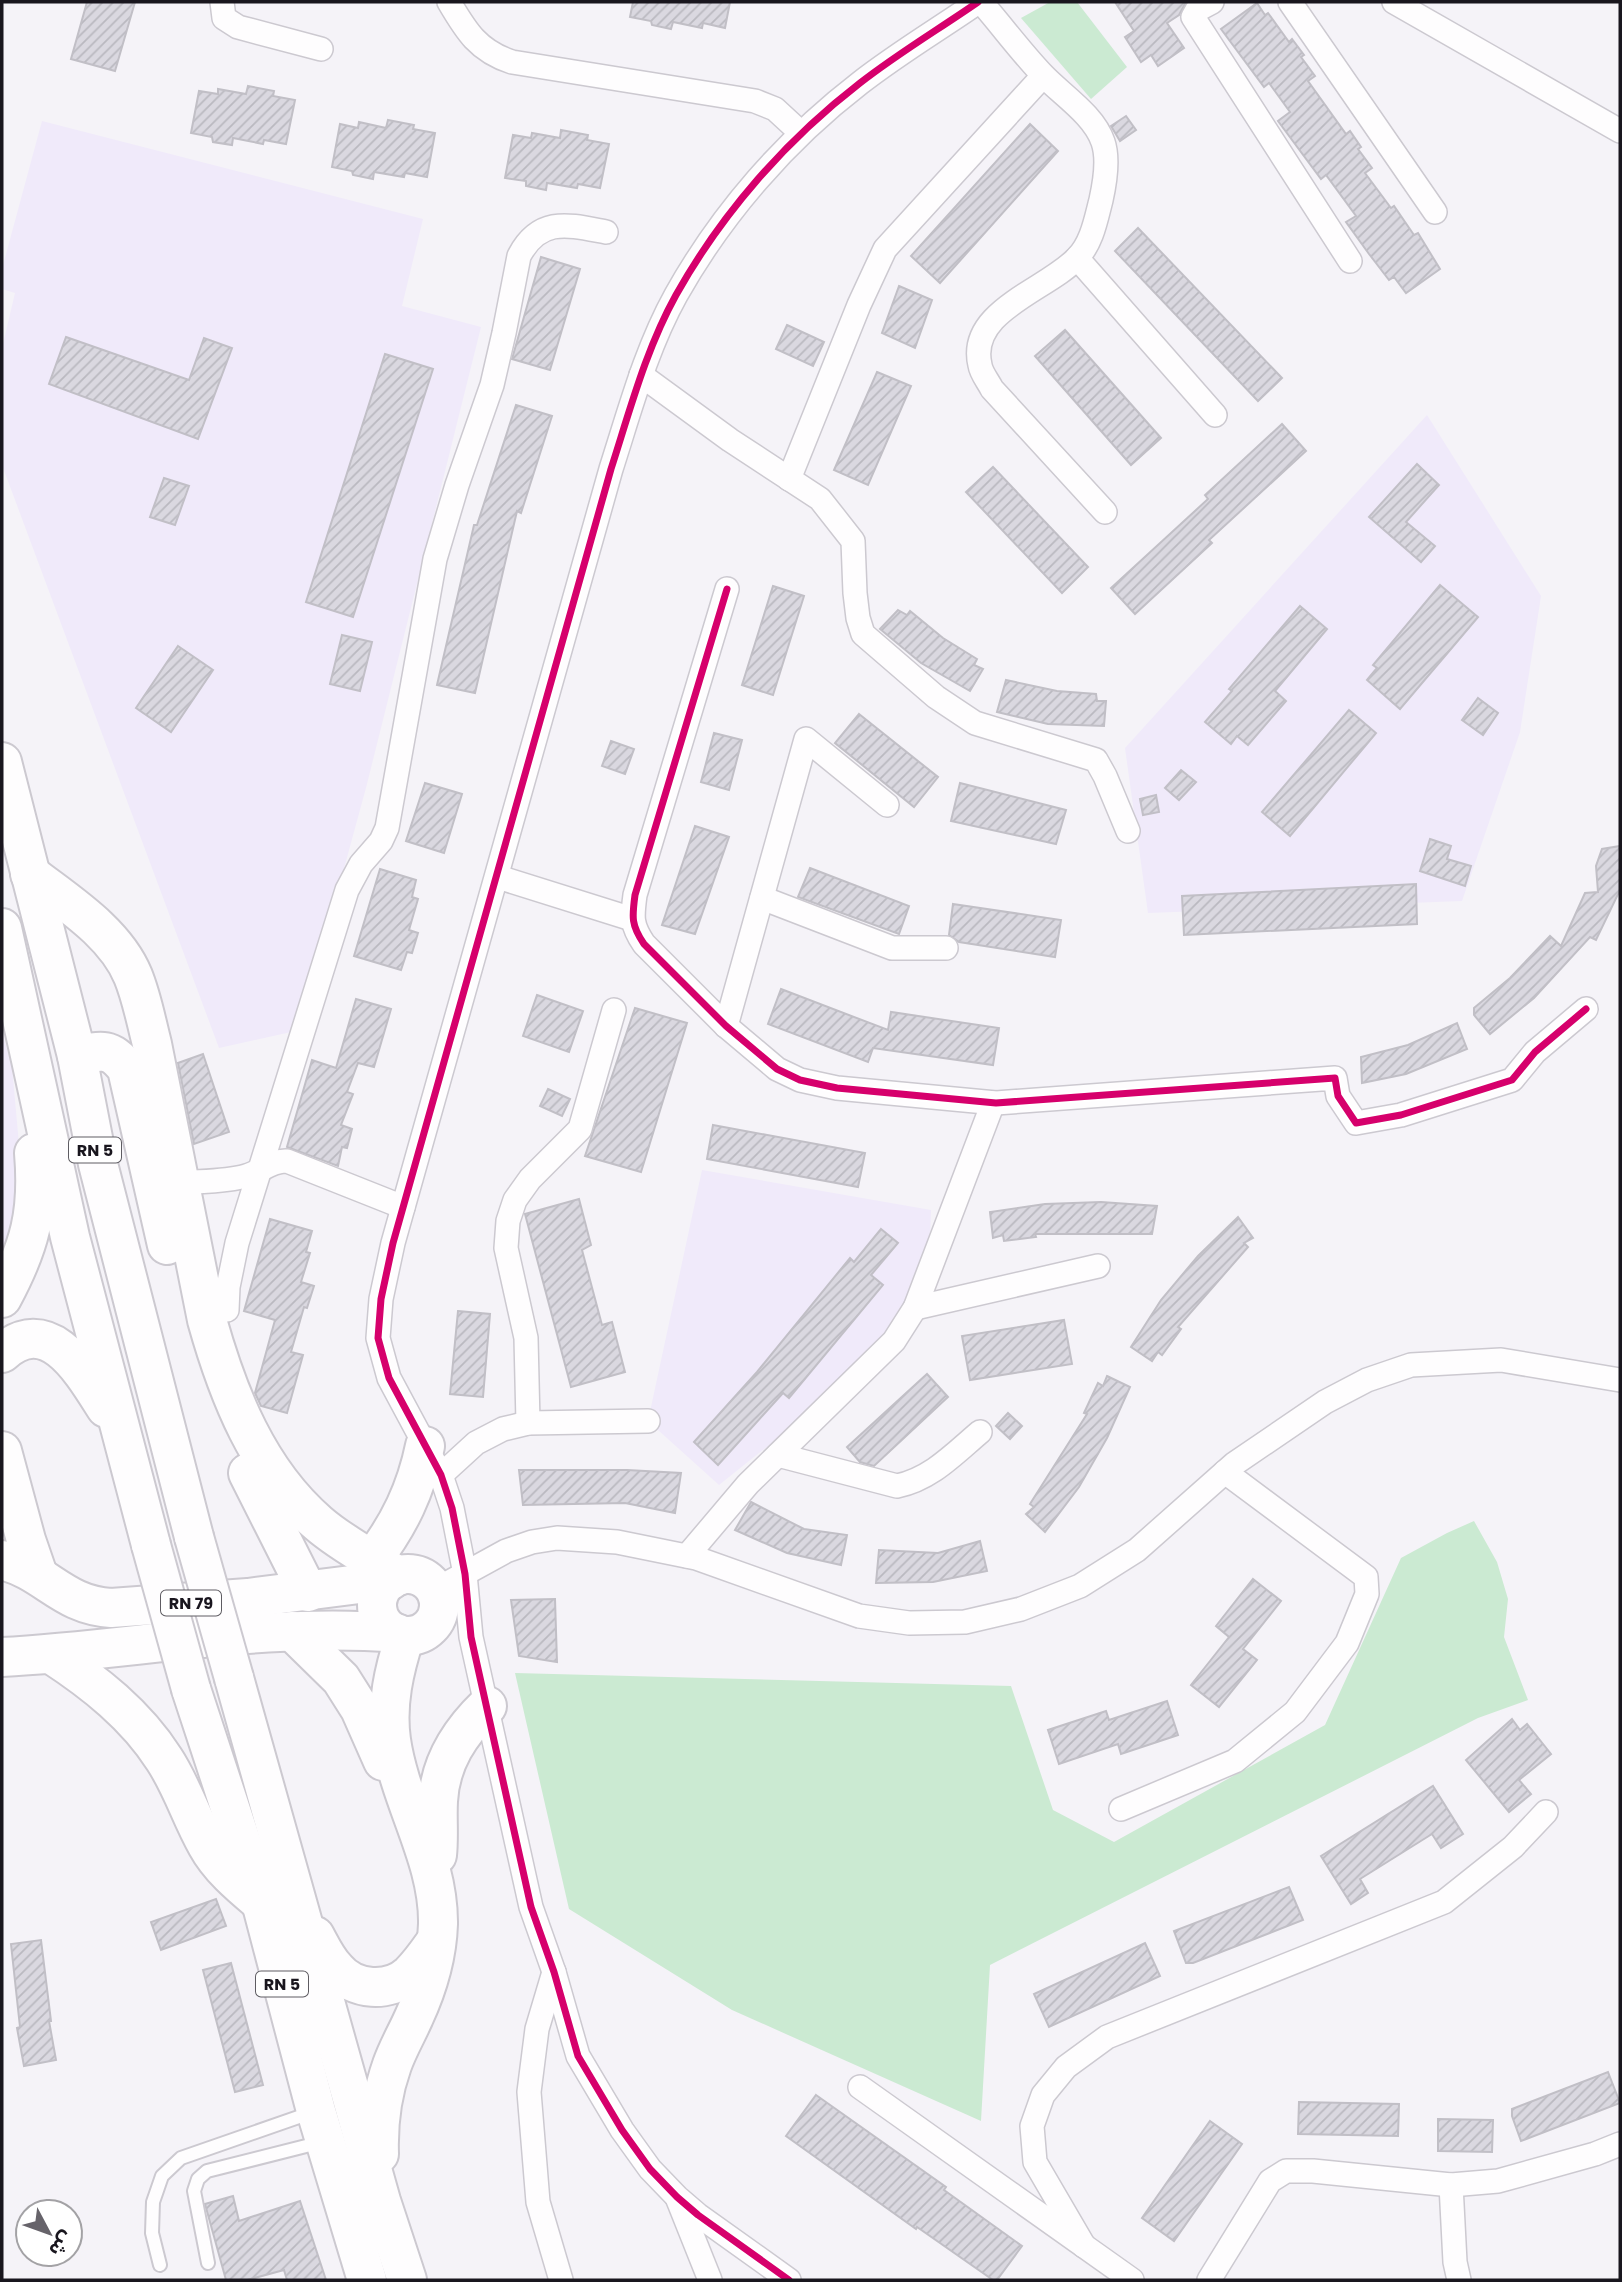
<svg xmlns="http://www.w3.org/2000/svg" width="1622" height="2282" font-family="Poppins,'Noto Sans Arabic',sans-serif">
<defs>
<pattern id="building-hatch" width="6" height="6" patternUnits="userSpaceOnUse" patternTransform="scale(1.75)"><rect width="6" height="6" fill="#dad8e0"/><path d="M-1 1l2-2M0 6l6-6M5 7l2-2" fill="none" stroke="#bab9c0"/></pattern>
</defs>
<rect width="100%" height="100%" fill="#f5f3f8"/>
<g fill="#f0eafa">
<path d="M42,121l381,98 -21,87 79,21 -114,457 -67,246 -81,18 -217,-583v-117l13,-55 -13,-4v-20z"/>
<path d="M1427,415l114,181 -21,136 -58,169 -314,12 -23,-165z"/>
<path d="M2,1032l10,35 11,122 -21,77z"/>
<path d="M702,1170l229,40 -2,58 -56,94 -154,123 -71,-64z"/>
</g>
<g fill="#cbead2">
<path d="M1050,2h27l50,65 -36,32 -70,-81z"/>
<path d="M1474,1521l23,41 11,37 -4,38 24,63 -50,18 -488,247 -9,156 -249,-111 -163,-101 -54,-236 496,13 42,124 61,32 211,-117 76,-167 46,-25z"/>
</g>
<g fill="url(#building-hatch)" stroke="#c1bfc6" stroke-width="2">
<path d="M87,2h48l-20,69 -44,-12z"/>
<path d="M633,2h97l-5,26 -22,-5 -1,5 -29,-6 -2,7 -19,-4 -1,-4 -21,-4z"/>
<path d="M1115,2h71l-7,13 -12,8 17,25 -26,18 -7,-11 -10,7 -16,-25 9,-6z"/>
<path d="M1257,3l8,12 3,-2 21,29 3,-3 12,16 -3,2 14,19 -7,5 38,53 4,-3 11,16 -3,2 14,19 -7,5 26,35 3,-2 20,29 4,-2 22,36 -34,24 -12,-16 -5,3 -20,-26 -23,-32 10,-6 -30,-41 -5,4 -43,-58 12,-9 -21,-29 -5,4 -43,-58z"/>
<path d="M248,86l26,5 -1,5 22,4 -9,44 -22,-4 -1,4 -30,-6 -1,7 -19,-3 -1,-5 -21,-4 8,-42 19,3v-5l28,5z"/>
<path d="M1126,116l10,14 -16,11 -9,-15z"/>
<path d="M388,120l26,5 -1,4 22,4 -8,44 -22,-4 -1,4 -30,-5 -1,7 -20,-4 -1,-4 -20,-4 8,-43 18,4 1,-6 27,6z"/>
<path d="M1030,124l28,27 -118,132 -29,-27z"/>
<path d="M561,130l27,5 -1,5 22,4 -9,44 -22,-4 -1,4 -30,-5 -1,7 -20,-4v-5l-21,-3 8,-43 18,3 1,-5 28,5z"/>
<path d="M1138,228l144,150 -24,23 -143,-150z"/>
<path d="M541,257l39,12 -30,101 -38,-11z"/>
<path d="M899,286l33,14 -17,48 -33,-15z"/>
<path d="M787,325l37,17 -11,24 -37,-17z"/>
<path d="M1065,330l96,108 -30,27 -96,-109z"/>
<path d="M66,337l123,43 15,-42 28,10 -34,91 -149,-55z"/>
<path d="M385,354l48,15 -80,248 -47,-15z"/>
<path d="M877,372l34,14 -43,99 -34,-15z"/>
<path d="M516,405l36,11 -31,97 -4,-2 -42,182 -38,-8 37,-160h3z"/>
<path d="M1282,424l24,27 -97,89 3,3 -77,71 -24,-26 97,-89 -3,-4z"/>
<path d="M1417,464l22,21 -33,37 29,24 -14,16 -52,-45z"/>
<path d="M993,467l95,100 -26,26 -96,-101z"/>
<path d="M164,478l25,8 -14,39 -25,-8z"/>
<path d="M1440,585l38,32 -78,92 -33,-29 10,-12 -4,-3z"/>
<path d="M773,586l31,10 -31,99 -31,-10z"/>
<path d="M1300,606l27,23 -52,62 11,10 -38,44 -11,-9 -6,8 -26,-22 27,-31 -3,-2z"/>
<path d="M898,610l9,5 3,-4 33,27 34,21 -3,6 9,4 -13,22 -49,-28 -41,-34z"/>
<path d="M342,635l30,7 -12,49 -30,-7z"/>
<path d="M178,646l35,24 -42,62 -35,-24z"/>
<path d="M1006,680l51,11 39,3 1,7h9l-2,25 -56,-2 -51,-12z"/>
<path d="M1478,698l20,15 -15,22 -21,-15z"/>
<path d="M1349,710l27,23 -86,103 -28,-24z"/>
<path d="M859,714l79,63 -24,30 -79,-64z"/>
<path d="M714,733l28,7 -13,50 -28,-8z"/>
<path d="M611,741l23,8 -9,25 -23,-8z"/>
<path d="M1181,770l15,12 -17,18 -14,-12z"/>
<path d="M425,783l37,11 -18,59 -38,-12z"/>
<path d="M960,783l106,27 -10,34 -105,-23z"/>
<path d="M1156,795l3,17 -16,3 -3,-16z"/>
<path d="M695,826l34,11 -34,97 -33,-9z"/>
<path d="M1430,839l21,7 -4,13 24,7 -6,20 -45,-15z"/>
<path d="M1620,846v44l-24,50 -6,-3 -56,61 -44,36 -16,-19v-7l36,-30 40,-42 11,10 24,-53 13,-1 -2,-26 6,-17z"/>
<path d="M810,868l99,38 -10,28 -101,-37z"/>
<path d="M380,869l36,11 -4,17 6,2 -9,31 9,3 -6,20 -5,-1 -6,18 -47,-14z"/>
<path d="M1416,884l1,40 -233,11 -2,-39z"/>
<path d="M953,904l108,16 -6,37 -96,-15 -10,-7z"/>
<path d="M781,989l107,41 3,-18 108,16 -6,37 -120,-17 -5,14 -100,-38z"/>
<path d="M537,995l46,16 -14,41 -46,-16z"/>
<path d="M356,999l35,10 -17,58 -16,-4 -11,29 6,2 -12,31 11,4 -5,19 -5,-1 -4,19 -51,-19 25,-87 24,8z"/>
<path d="M635,1008l52,15 -46,149 -56,-16z"/>
<path d="M1457,1023l10,26 -61,25 -44,9 -1,-26 47,-12z"/>
<path d="M203,1054l26,78 -35,12 -16,-81z"/>
<path d="M548,1089l22,10 -8,17 -22,-10z"/>
<path d="M713,1125l152,28 -7,34 -151,-28z"/>
<path d="M579,1199l12,46 -9,5 20,75 10,-3 13,50 -54,15 -46,-173z"/>
<path d="M1101,1202l56,4 -5,28h-117l1,3 -32,4 -1,-6 -10,3 -3,-26 55,-8z"/>
<path d="M1238,1217l15,21 -9,5 4,4 -70,80 3,2 -19,26 -4,-3 -6,9 -21,-14 30,-47 37,-44z"/>
<path d="M270,1219l42,12 -6,21 4,1 -9,29 13,4 -7,22 -3,-1 -13,45 12,3 -16,58 -26,-7 -6,-13 20,-73 -31,-9z"/>
<path d="M881,1229l17,14 -27,32 12,10 -94,113 -6,-5 -65,72 -24,-23 63,-70 93,-114 4,4z"/>
<path d="M458,1311l32,3 -7,83 -33,-3z"/>
<path d="M1064,1320l8,44 -102,16 -8,-44z"/>
<path d="M927,1374l21,23 -74,69 -14,-4 -13,-15z"/>
<path d="M1107,1376l23,11 -23,51 -28,49 -34,45 -19,-18 8,-7 -4,-3 57,-90 -3,-1 14,-30 5,3z"/>
<path d="M1008,1413l14,13 -12,13 -14,-13z"/>
<path d="M519,1470h108l54,3 -6,40 -50,-10 -102,2z"/>
<path d="M751,1502l53,27 43,6 -6,30 -54,-12 -52,-23z"/>
<path d="M980,1541l7,30 -54,11 -57,1 3,-33 59,3z"/>
<path d="M1253,1579l28,22 -38,48 14,11 -38,47 -28,-22 38,-48 -13,-11z"/>
<path d="M555,1599l2,63 -38,-6 -8,-56z"/>
<path d="M1167,1701l11,34 -57,19 -3,-10 -59,20 -11,-34 58,-19 3,9z"/>
<path d="M1512,1719l8,11 7,-6 24,30 -32,26 12,14 -22,18 -43,-52z"/>
<path d="M1433,1786l30,48 -22,14 -9,-14 -72,45 8,14 -17,11 -30,-48z"/>
<path d="M1289,1887l14,33 -110,43h-7l-12,-32z"/>
<path d="M216,1899l10,27 -65,24 -10,-28z"/>
<path d="M41,1940l10,81h-2l7,39 -32,6 -7,-38 3,-1 -9,-83z"/>
<path d="M1145,1943l15,33 -111,51 -15,-33z"/>
<path d="M231,1963l32,122 -28,7 -32,-122z"/>
<path d="M1608,2072l12,31 -99,38 -9,-25v-7z"/>
<path d="M816,2095l130,92 -2,3 78,56 -25,34h-4l-76,-53 -1,2 -130,-93z"/>
<path d="M1299,2102l100,2 -1,32 -100,-2z"/>
<path d="M1438,2119l55,1 -1,32 -54,-1z"/>
<path d="M1210,2121l32,23 -68,97 -32,-23z"/>
<path d="M233,2196l6,25 61,-20 26,79h-39l-3,-10 -37,10h-21l-21,-76z"/>
</g>
<g fill="none" stroke-linecap="round" stroke-linejoin="round">
<g stroke="#ccc9d0" stroke-width="16">
<g id="lane">
<path d="M208,2263l-14,-72 4,-12 9,-8 115,-29"/>
<path d="M160,2265l-8,-32 1,-31 9,-26 19,-18 132,-46"/>
</g>
</g>
<g stroke="#ccc9d0" stroke-width="26">
<g id="street">
<path d="M222,2l2,16 14,9 83,22"/>
<path d="M449,2c17,29 29,49 63,60l243,39 20,8 26,24"/>
<path d="M981,2c21,24 40,50 62,73 19,20 51,40 60,67 6,17 2,40 -2,58 -5,19 -9,43 -24,58 -30,32 -110,53 -97,107 1,8 8,16 12,24l113,123"/>
<path d="M1212,2l-15,8 -4,7 157,244"/>
<path d="M1290,2l145,210"/>
<path d="M1394,2l226,129"/>
<path d="M1077,258l138,157"/>
<path d="M641,375l89,65 90,59 33,42 2,52 3,25 5,16 73,63 39,26 121,37 9,16 23,55"/>
<path d="M789,479l70,-174 26,-56 158,-173"/>
<path d="M727,589l-92,306c-3,22 -4,30 9,49l82,82 51,43 23,11 37,8 159,15 339,-25 3,18 18,27 45,-8 111,-35 23,-28 51,-43"/>
<path d="M498,877l134,42"/>
<path d="M762,898l130,50h54"/>
<path d="M726,1026l80,-287 81,66"/>
<path d="M179,1183c22,-2 46,-1 67,-7 15,-4 25,-16 41,-15l116,46"/>
<path d="M915,1308l183,-42"/>
<path d="M227,1310l1,-23 9,-44 110,-353 14,-26 20,-23 6,-13 48,-269 22,-74 35,-100 12,-52 15,-77c21,-40 50,-31 87,-24"/>
<path d="M528,1423l-2,-85 -20,-90 2,-27 7,-21 15,-21 50,-50 34,-119"/>
<path d="M778,1455l119,31c34,-7 57,-32 83,-54"/>
<path d="M441,1475l35,-32 27,-14 25,-6 120,-2"/>
<path d="M687,1556l61,-72 146,-143 21,-33 78,-205"/>
<path d="M435,1590l71,-39 26,-9 25,-4 60,4 79,16 163,58 50,7 56,-1 56,-13 59,-23 57,-36 97,-86 91,-62 42,-22 44,-15 90,-5 119,20"/>
<path d="M1121,1809l114,-48 60,-49 52,-69 20,-49 -1,-17 -141,-105"/>
<path d="M554,1972l-17,57 -8,63 9,110 23,78"/>
<path d="M860,2087l272,193"/>
<path d="M1451,2185l4,77 4,18"/>
<path d="M678,2200l32,80"/>
<path d="M1084,2246l-49,-84 -3,-36 11,-31 23,-28 41,-30 337,-135 69,-55 33,-35"/>
<path d="M789,2280l-91,-65 -21,-18 -27,-28 -28,-39 -44,-74 -24,-84 -23,-65 -60,-270 -6,-63 -13,-66 -11,-33 -52,-97 -11,-40 3,-39 12,-56 218,-774c19,-59 35,-120 65,-174 46,-82 110,-155 184,-212 37,-29 79,-54 118,-81"/>
<path d="M1209,2280l61,-99 16,-10h27l138,14 47,-4 97,-27 25,-10"/>
</g>
</g>
<g stroke="#ccc9d0" stroke-width="42">
<g id="highway">
<path d="M2,762l75,294 21,108 96,373"/>
<path d="M30,874c36,28 85,58 103,102 9,22 13,45 19,68l55,276c21,75 51,151 111,203 24,21 54,36 80,53"/>
<path d="M2,928l68,309 81,308"/>
<path d="M77,1056c24,-6 34,-9 50,13l40,176"/>
<path d="M2,1298c28,-52 37,-86 32,-145"/>
<path d="M2,1353c47,-42 81,19 104,55"/>
<path d="M2,1451l24,89 12,35"/>
<path d="M248,1473l60,119"/>
<path d="M2,1560c45,12 60,45 109,48l137,-10 143,-18"/>
<path d="M372,1560c27,-35 44,-70 53,-114"/>
<circle cx="408" cy="1605" r="31"/>
<path d="M292,1631l49,48 19,30 23,52"/>
<path d="M51,1654c43,28 85,61 113,105 18,27 27,58 43,86 12,22 32,39 51,55"/>
<path d="M2,1657c131,-7 263,-35 394,-24"/>
<path d="M234,1678l147,523 26,79"/>
<path d="M191,1689l70,213 55,209 51,169"/>
<path d="M437,1855c2,-18 0,-36 1,-54 2,-39 22,-69 49,-95"/>
<path d="M315,1936c6,11 12,24 21,33 18,22 53,24 74,5 9,-9 17,-20 24,-30"/>
<path d="M379,2154c-1,-30 3,-61 13,-89 6,-17 15,-32 22,-48 13,-28 23,-62 24,-93 1,-65 -38,-121 -47,-184 -5,-36 3,-70 14,-104"/>
</g>
</g>
<use href="#lane" stroke="#fefdfe" stroke-width="12"/>
<use href="#street" stroke="#fefdfe" stroke-width="23"/>
<use href="#highway" stroke="#fefdfe" stroke-width="38"/>
<g stroke="#ccc9d0" stroke-width="42" stroke-linecap="butt">
<g id="highway-bridge">
<path d="M194,1537l40,141"/>
<path d="M151,1545l40,144"/>
</g>
</g>
<use href="#highway-bridge" stroke="#fefdfe" stroke-width="38"/>
<g stroke="#fff" stroke-width="11">
<g id="cycleway">
<path d="M727,589l-92,306c-3,22 -4,30 9,49l82,82 51,43 23,11 37,8 159,15 339,-25 3,18 18,27 45,-8 111,-35 23,-28 51,-43"/>
<path d="M789,2280l-91,-65 -21,-18 -27,-28 -28,-39 -44,-74 -24,-84 -23,-65 -60,-270 -6,-63 -13,-66 -11,-33 -52,-97 -11,-40 3,-39 12,-56 218,-774c19,-59 35,-120 65,-174 46,-82 110,-155 184,-212 37,-29 79,-54 118,-81"/>
</g>
</g>
<use href="#cycleway" stroke="#d6006c" stroke-width="7"/>
</g>
<g text-anchor="middle" dominant-baseline="central" stroke-width="5" stroke-linejoin="round" paint-order="stroke">
<g fill="#fff" stroke="#5e5c62" stroke-width="2">
<rect x="69" y="1137.5" width="52" height="25" rx="5"/>
<rect x="161" y="1590.5" width="60" height="25" rx="5"/>
<rect x="256" y="1971.5" width="52" height="25" rx="5"/>
</g>
<g font-size="16" font-weight="bold" fill="#19161e">
<text x="95" y="1150">RN 5</text>
<text x="191" y="1603">RN 79</text>
<text x="282" y="1984">RN 5</text>
</g>
</g>
<rect width="1622" height="2282" fill="none" stroke="#19161e" stroke-width="7"/>
<g transform="translate(49 2233) rotate(131)"><circle r="33" fill="#ffffff" stroke="#a3a2a5" stroke-width="2"/>
<path d="M0-5L12 26L0 18L-12 26Z" fill="#66636a"/>
<text y="-10" font-size="19" font-weight="bold" text-anchor="middle" fill="#19161e">ش</text>
</g>
</svg>
